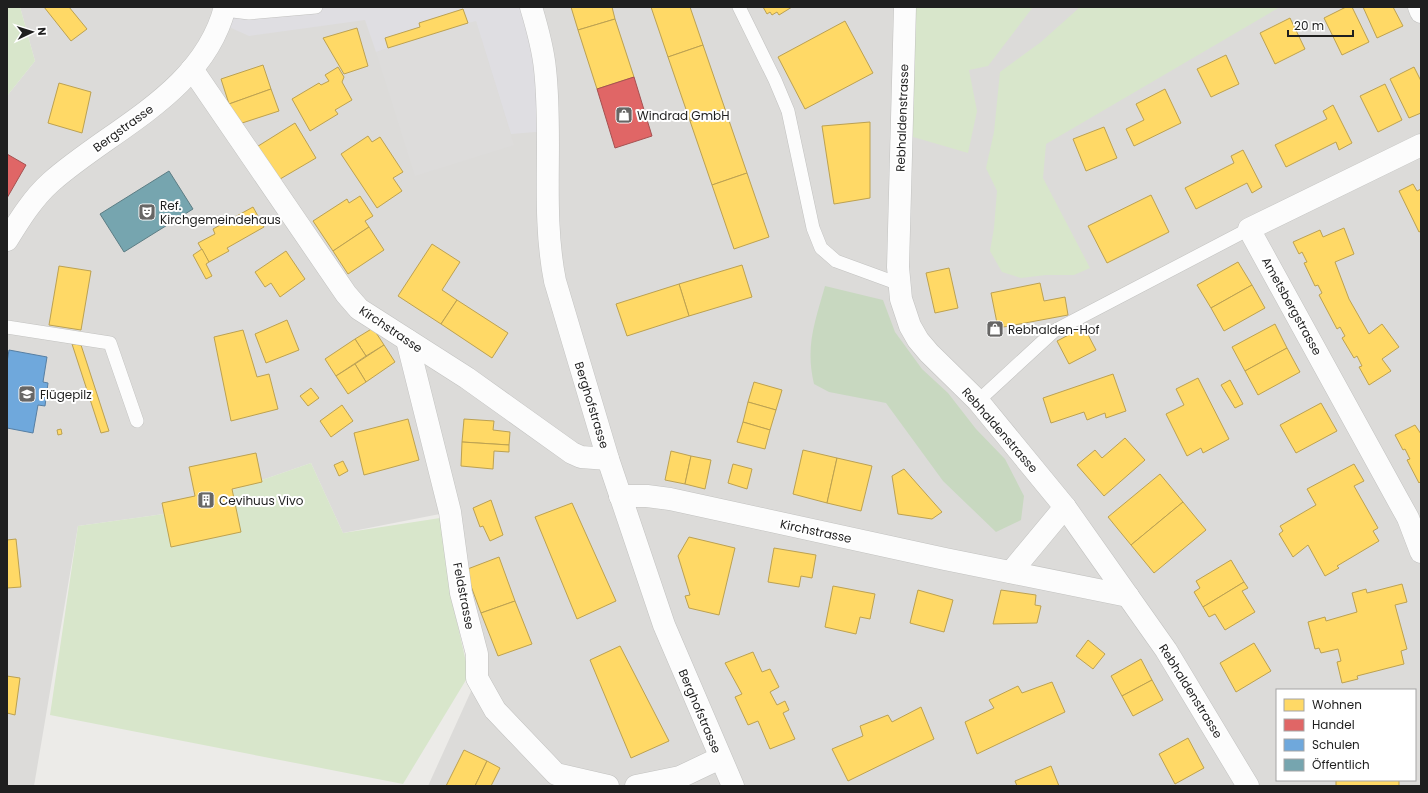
<svg xmlns="http://www.w3.org/2000/svg" width="1428" height="793" font-family="Poppins,sans-serif">
<rect width="100%" height="100%" fill="#ecebe8"/>
<path fill="#dcdbd9" fill-rule="evenodd" d="M20,7h1401v779h-993l49,-108 -27,-166 -107,21 -32,-70 -147,51 -86,12 -44,260h-27v-690l28,-35zM1277,690h138v90h-138z"/>
<g fill="#d8e6cb">
<path d="M7,7h13l15,54 -28,35z"/>
<path d="M905,7h128l-45,59 -19,4 8,41 -9,42 -65,-19z"/>
<path d="M1080,7h200l-234,137 -3,34 47,90 -16,7h-28l-25,3 -19,-6 -12,-21 4,-23 3,-37 -11,-23 8,-36 6,-60 41,-30z"/>
<path d="M311,463l32,70 97,-15 13,87 16,70 -66,109 -353,-69 28,-189 86,-12z"/>
</g>
<path fill="#c8d8c0" d="M825,286l58,14 12,32 27,37 26,24 28,36 29,30 19,37 -3,24 -25,12 -53,-51 -57,-78 -57,-11 -15,-8c-9,-38 1,-62 11,-98z"/>
<path fill="#dddcdb" d="M463,9l13,12 38,124 -99,31 -39,-124 12,-4 -3,-10 35,-11 -1,-4z"/>
<path fill="#dfdee2" d="M225,7h306l16,124 -36,3 -35,-113 -8,2 -5,-14 -44,14 1,4 -35,11 3,10 -12,4 -11,-32 -116,16 -29,-13z"/>
<g fill="#ffd966" stroke="#bca151">
<path d="M44,7h25l18,22 -16,12z"/>
<path d="M571,7h41l3,12 -37,11z"/>
<path d="M651,7h39l13,38 -35,12z"/>
<path d="M763,7h29l-13,8 -2,-3 -5,3 -2,-3 -3,2z"/>
<path d="M1346,7h6l17,35 -27,13 -18,-37z"/>
<path d="M1363,7h30l10,19 -26,12z"/>
<path d="M463,9l5,14 -80,25 -3,-10 35,-11 -1,-4z"/>
<path d="M1290,18l15,31 -30,15 -15,-31z"/>
<path d="M615,19l19,58 -37,12 -19,-59z"/>
<path d="M845,21l28,52 -68,36 -27,-52z"/>
<path d="M357,28l11,38 -24,8 -21,-36z"/>
<path d="M703,45l22,64 -35,12 -22,-64z"/>
<path d="M1226,55l13,29 -28,13 -14,-28z"/>
<path d="M263,65l8,24 -42,15 -8,-25z"/>
<path d="M338,67l6,10 -2,5 10,18 -17,10 3,4 -28,17 -18,-32 27,-16 2,2 8,-4 -4,-6z"/>
<path d="M1414,67l7,14v32l-12,5 -19,-39z"/>
<path d="M59,83l32,9 -9,41 -34,-10z"/>
<path d="M1385,84l17,36 -24,12 -18,-36z"/>
<path d="M271,89l8,22 -43,14 -7,-21z"/>
<path d="M1165,89l16,34 -47,23 -8,-17 18,-9 -8,-16z"/>
<path d="M1333,105l19,38 -13,7 -3,-8 -50,25 -11,-22 52,-26 -4,-8z"/>
<path d="M725,109l22,64 -35,12 -22,-64z"/>
<path d="M870,122v76l-36,6 -12,-78z"/>
<path d="M295,123l21,35 -41,24 -20,-34z"/>
<path d="M1104,127l13,31 -31,13 -13,-32z"/>
<path d="M368,136l4,6 8,-5 23,35 -10,6 9,13 -25,17 -36,-54z"/>
<path d="M1243,150l19,37 -10,6 -5,-10 -51,26 -11,-21 49,-25 -3,-7z"/>
<path d="M747,173l22,64 -35,12 -22,-64z"/>
<path d="M1413,184l4,7 4,-2v42l-2,1 -20,-41z"/>
<path d="M1151,195l18,37 -62,31 -19,-37z"/>
<path d="M360,196l13,20 -8,5 4,6 -36,24 -20,-30 34,-22 2,4z"/>
<path d="M253,207l11,20 -37,21 2,3 -20,11 -11,-19 17,-9 -2,-5z"/>
<path d="M369,227l15,23 -36,24 -15,-23z"/>
<path d="M1344,228l10,26 -19,8 14,37 20,35 13,-10 17,23 -17,12 9,12 -22,14 -10,-18 3,-1 -5,-10 -3,2 -12,-20 3,-2 -5,-9 -3,2 -18,-34 3,-2 -4,-8 -3,1 -11,-23 3,-1 -5,-10 -3,2 -6,-12 27,-12 3,7z"/>
<path d="M432,244l28,18 -18,28 15,10 -16,24 -43,-28z"/>
<path d="M202,249l7,13 -3,2 6,12 -6,3 -13,-24z"/>
<path d="M286,251l19,28 -25,18 -9,-14 -6,4 -10,-15z"/>
<path d="M1238,262l14,23 -41,23 -14,-23z"/>
<path d="M742,265l10,32 -63,19 -10,-32z"/>
<path d="M59,266l32,5 -10,59 -32,-5z"/>
<path d="M949,268l9,40 -23,5 -9,-40z"/>
<path d="M1040,283l4,18 21,-4 3,18 -70,13 -7,-35z"/>
<path d="M679,284l10,32 -62,20 -11,-32z"/>
<path d="M1252,285l13,23 -41,23 -13,-23z"/>
<path d="M457,300l51,33 -16,25 -51,-34z"/>
<path d="M287,320l12,30 -33,13 -11,-29z"/>
<path d="M1275,324l12,24 -42,23 -13,-24z"/>
<path d="M1084,327l12,23 -27,14 -12,-23z"/>
<path d="M373,328l11,17 -18,11 -11,-17z"/>
<path d="M243,330l14,47 12,-3 9,35 -47,12 -17,-84z"/>
<path d="M355,339l11,17 -30,20 -11,-17z"/>
<path d="M72,344l9,1 28,86 -8,2z"/>
<path d="M384,345l11,17 -29,20 -11,-18z"/>
<path d="M1287,348l13,24 -42,23 -13,-24z"/>
<path d="M355,364l11,18 -18,12 -12,-18z"/>
<path d="M1113,374l13,37 -20,7 -1,-5 -18,7 -3,-8 -33,11 -8,-25z"/>
<path d="M1198,378l31,61 -26,14 -2,-5 -14,8 -21,-42 18,-9 -8,-16z"/>
<path d="M1230,380l13,24 -8,4 -14,-23z"/>
<path d="M754,382l28,8 -6,20 -28,-8z"/>
<path d="M311,388l8,10 -11,8 -8,-10z"/>
<path d="M748,402l28,8 -6,20 -27,-8z"/>
<path d="M1321,403l16,28 -41,22 -16,-28z"/>
<path d="M342,405l11,16 -22,16 -11,-16z"/>
<path d="M408,419l11,41 -55,15 -10,-42z"/>
<path d="M464,419l30,2 -1,9 17,2 -1,13 -47,-3z"/>
<path d="M743,422l27,8 -5,19 -28,-7z"/>
<path d="M1415,425l6,9v47l-2,2 -12,-23 3,-1 -5,-10 -2,1 -8,-15z"/>
<path d="M61,429l1,5 -4,1 -1,-5z"/>
<path d="M1125,438l20,22 -41,36 -27,-31 18,-15 7,8z"/>
<path d="M462,442l47,3v7l-15,-1 -1,18 -32,-3z"/>
<path d="M803,450l34,8 -10,45 -34,-9z"/>
<path d="M671,451l20,5 -6,28 -20,-4z"/>
<path d="M256,453l6,29 -30,7 9,43 -70,15 -9,-44 33,-7 -6,-29z"/>
<path d="M691,456l20,4 -6,29 -20,-5z"/>
<path d="M837,458l35,8 -11,45 -34,-8z"/>
<path d="M343,461l5,10 -9,5 -5,-11z"/>
<path d="M733,464l19,5 -5,20 -19,-6z"/>
<path d="M1354,464l10,17 -10,5 24,42 -5,3 6,10 -42,25 2,2 -14,8 -17,-31 -15,12 -14,-23 4,-3 -3,-5 36,-21 -9,-16z"/>
<path d="M904,469l38,43 -10,7 -34,-5 -6,-38z"/>
<path d="M1160,474l23,28 -52,43 -23,-28z"/>
<path d="M491,500l12,35 -13,6 -7,-15 -3,1 -7,-19z"/>
<path d="M1183,502l23,28 -52,43 -23,-28z"/>
<path d="M572,503l44,98 -39,18 -42,-102z"/>
<path d="M689,537l46,11 -16,67 -30,-7 -4,-12 5,-1 -12,-39z"/>
<path d="M16,539l5,48 -14,1v-48z"/>
<path d="M774,548l42,7 -4,23 -11,-2 -2,11 -31,-5z"/>
<path d="M499,557l16,44 -34,12 -16,-43z"/>
<path d="M1231,560l13,22 -41,25 -9,-15 6,-4 -4,-7z"/>
<path d="M1244,582l4,6 -6,3 13,21 -30,18 -10,-16 -6,3 -6,-10z"/>
<path d="M1402,584l5,18 -12,3 12,44 -6,2 3,13 -47,12 1,3 -16,4 -5,-21 4,-1 -3,-12 -17,4 -2,-5 -4,1 -7,-27 17,-5 1,4 31,-9 -5,-19 14,-4 1,4z"/>
<path d="M833,586l42,8 -5,25 -10,-2 -4,17 -31,-7z"/>
<path d="M918,590l35,10 -9,32 -34,-9z"/>
<path d="M1001,590l35,5 -1,10 6,1 -4,17 -44,1z"/>
<path d="M515,601l17,43 -34,12 -17,-43z"/>
<path d="M1088,640l17,14 -12,15 -17,-13z"/>
<path d="M1254,643l17,28 -35,21 -16,-29z"/>
<path d="M620,646l49,95 -38,17 -41,-98z"/>
<path d="M753,652l9,20 8,-3 9,18 -9,5 7,13 8,-4 4,9 -6,3 12,26 -25,10 -12,-28 -10,4 -13,-28 7,-3 -17,-31z"/>
<path d="M1141,659l11,21 -30,16 -11,-20z"/>
<path d="M7,676l13,2 -5,37 -8,-2z"/>
<path d="M1152,680l11,20 -30,16 -11,-20z"/>
<path d="M1052,682l13,30 -88,42 -12,-32 29,-14 -5,-8 29,-14 4,7z"/>
<path d="M921,707l13,32 -86,42 -16,-32 31,-13 -3,-10 28,-11 4,7z"/>
<path d="M1188,738l16,30 -29,16 -16,-30z"/>
<path d="M464,750l23,11 -12,25h-29z"/>
<path d="M487,761l13,7 -9,18h-16z"/>
<path d="M1051,766l8,20h-42l-2,-5z"/>
<rect x="1336" y="780" width="63" height="6"/>
</g>
<g fill="#e06666" stroke="#a65151">
<path d="M634,77l18,59 -37,12 -18,-59z"/>
<path d="M7,154l19,11 -19,33z"/>
</g>
<path fill="#6fa8dc" stroke="#577fa3" d="M9,350l38,7 -4,25 5,1 -3,23 -7,-1 -5,28 -26,-5v-66z"/>
<path fill="#76a5af" stroke="#5c7d84" d="M169,171l24,38 -69,43 -24,-38z"/>
<g fill="none" stroke-linecap="round" stroke-linejoin="round">
<g stroke="#c2c2c0" stroke-width="14">
<g id="service">
<path d="M739,7l36,73 13,31 25,117 8,20 15,13 63,23"/>
<path d="M225,10l24,3 67,-6"/>
<path d="M7,327l103,16 27,78"/>
<path d="M978,401l76,-70 195,-102"/>
</g>
</g>
<g stroke="#c2c2c0" stroke-width="23">
<g id="minor">
<path d="M905,7l-7,260 3,32 9,27 8,14 11,13 49,48 87,106 101,143 82,136"/>
<path d="M1419,7l2,5"/>
<path d="M192,69l154,225 13,15 108,69 105,75 9,4 27,2"/>
<path d="M1421,145l-172,84 149,271 10,18 13,34"/>
<path d="M407,340l43,172 11,81 16,61v24l18,32 61,64 52,12"/>
<path d="M620,496h27l23,3 275,60 183,37"/>
<path d="M1011,572l54,-65"/>
<path d="M636,786l44,-9 40,-19"/>
</g>
</g>
<g stroke="#c2c2c0" stroke-width="23">
<g id="tertiary">
<path d="M531,7c6,20 12,41 14,62 8,71 -4,142 10,212l53,178 56,166 69,161"/>
<path d="M7,240c13,-21 26,-42 44,-58 61,-54 152,-89 174,-175"/>
</g>
</g>
<use href="#service" stroke="#fcfcfc" stroke-width="13"/>
<use href="#minor" stroke="#fcfcfc" stroke-width="22"/>
<use href="#tertiary" stroke="#fcfcfc" stroke-width="22"/>
</g>
<defs>
<g id="shop-square" transform="scale(0.9)"><rect x="-9" y="-9" width="18" height="18" rx="4" fill="#676665" stroke="#fff"/><path d="M-5-2.5h2.3a2.7 3.5 0 0 1 5.4 0H5L5.5 6h-11ZM-1.5-2.5h3a1.5 2.3 0 0 0-3 0Z" fill="#fff"/></g>
<g id="theatre-square" transform="scale(0.9)"><rect x="-9" y="-9" width="18" height="18" rx="4" fill="#676665" stroke="#fff"/><path d="M-5-5.5Q0-4 5-5.5V0Q5 5 0 6Q-5 5-5 0ZM-3.3-2.5H-1v1.5H-3.3ZM1-2.5H3.3v1.5H1ZM-2.8 1Q0 5.5 2.8 1Z" fill="#fff"/></g>
<g id="school-square" transform="scale(0.9)"><rect x="-9" y="-9" width="18" height="18" rx="4" fill="#676665" stroke="#fff"/><path d="M0-5L7-2L0 1L-7-2ZM-4 1L0 2.5L4 1V4Q0 6-4 4Z" fill="#fff"/></g>
<g id="building-square" transform="scale(0.9)"><rect x="-9" y="-9" width="18" height="18" rx="4" fill="#676665" stroke="#fff"/><path d="M-4-6H4V6H1V3H-1V6H-4ZM-2.5-4.3h1.7v1.8h-1.7ZM.8-4.3h1.7v1.8H.8ZM-2.5-1h1.7V.8h-1.7ZM.8-1h1.7V.8H.8Z" fill="#fff"/></g>
</defs>
<g fill-rule="evenodd">
<use href="#shop-square" x="624" y="115"/>
<use href="#theatre-square" x="147" y="212"/>
<use href="#shop-square" x="995" y="329"/>
<use href="#school-square" x="27" y="394"/>
<use href="#building-square" x="206" y="500"/>
</g>
<g text-anchor="middle" dominant-baseline="central" stroke-width="4" stroke-linejoin="round" paint-order="stroke">
<g font-size="12" fill="#1f1f1f" stroke="#fff" text-anchor="start">
<text x="637" y="115">Windrad GmbH</text>
<text x="160" y="205">Ref.<tspan x="160" dy="14">Kirchgemeindehaus</tspan></text>
<text x="1008" y="329">Rebhalden-Hof</text>
<text x="40" y="394">Flügepilz</text>
<text x="219" y="500">Cevihuus Vivo</text>
</g>
<g font-size="12" fill="#1f1f1f" stroke="#fff">
<text transform="translate(902 118) rotate(-88)">Rebhaldenstrasse</text>
<text transform="translate(123 128) rotate(-36)">Bergstrasse</text>
<text transform="translate(1292 306) rotate(61)">Ametsbergstrasse</text>
<text transform="translate(391 329) rotate(34)">Kirchstrasse</text>
<text transform="translate(592 405) rotate(73)">Berghofstrasse</text>
<text transform="translate(1000 430) rotate(49)">Rebhaldenstrasse</text>
<text transform="translate(816 531) rotate(12)">Kirchstrasse</text>
<text transform="translate(464 596) rotate(79)">Feldstrasse</text>
<text transform="translate(1191 691) rotate(58)">Rebhaldenstrasse</text>
<text transform="translate(700 711) rotate(67)">Berghofstrasse</text>
</g>
</g>
<rect width="1428" height="793" fill="none" stroke="#1f1f1f" stroke-width="16"/>
<rect x="1276" y="689" width="140" height="92" fill="#ffffff" stroke="#a5a5a5"/>
<rect x="1284" y="699" width="20" height="12" fill="#ffd966" stroke="#a5a5a5"/>
<text x="1312" y="709" font-size="12" fill="#1f1f1f">Wohnen</text>
<rect x="1284" y="719" width="20" height="12" fill="#e06666" stroke="#a5a5a5"/>
<text x="1312" y="729" font-size="12" fill="#1f1f1f">Handel</text>
<rect x="1284" y="739" width="20" height="12" fill="#6fa8dc" stroke="#a5a5a5"/>
<text x="1312" y="749" font-size="12" fill="#1f1f1f">Schulen</text>
<rect x="1284" y="759" width="20" height="12" fill="#76a5af" stroke="#a5a5a5"/>
<text x="1312" y="769" font-size="12" fill="#1f1f1f">Öffentlich</text>
<g transform="translate(32 32) rotate(86)" stroke="#ffffff" stroke-width="3" paint-order="stroke">
<path d="M0-3L7 15L0 10L-7 15Z" fill="#1f1f1f"/>
<text y="-6" font-size="11" font-weight="bold" text-anchor="middle" fill="#1f1f1f">N</text>
</g>
<path d="M1288 30v6h65v-6" fill="none" stroke="#1f1f1f" stroke-width="2"/>
<text x="1294" y="30" font-size="12" fill="#1f1f1f" stroke="#ffffff" stroke-width="3" paint-order="stroke">20 m</text>
</svg>
